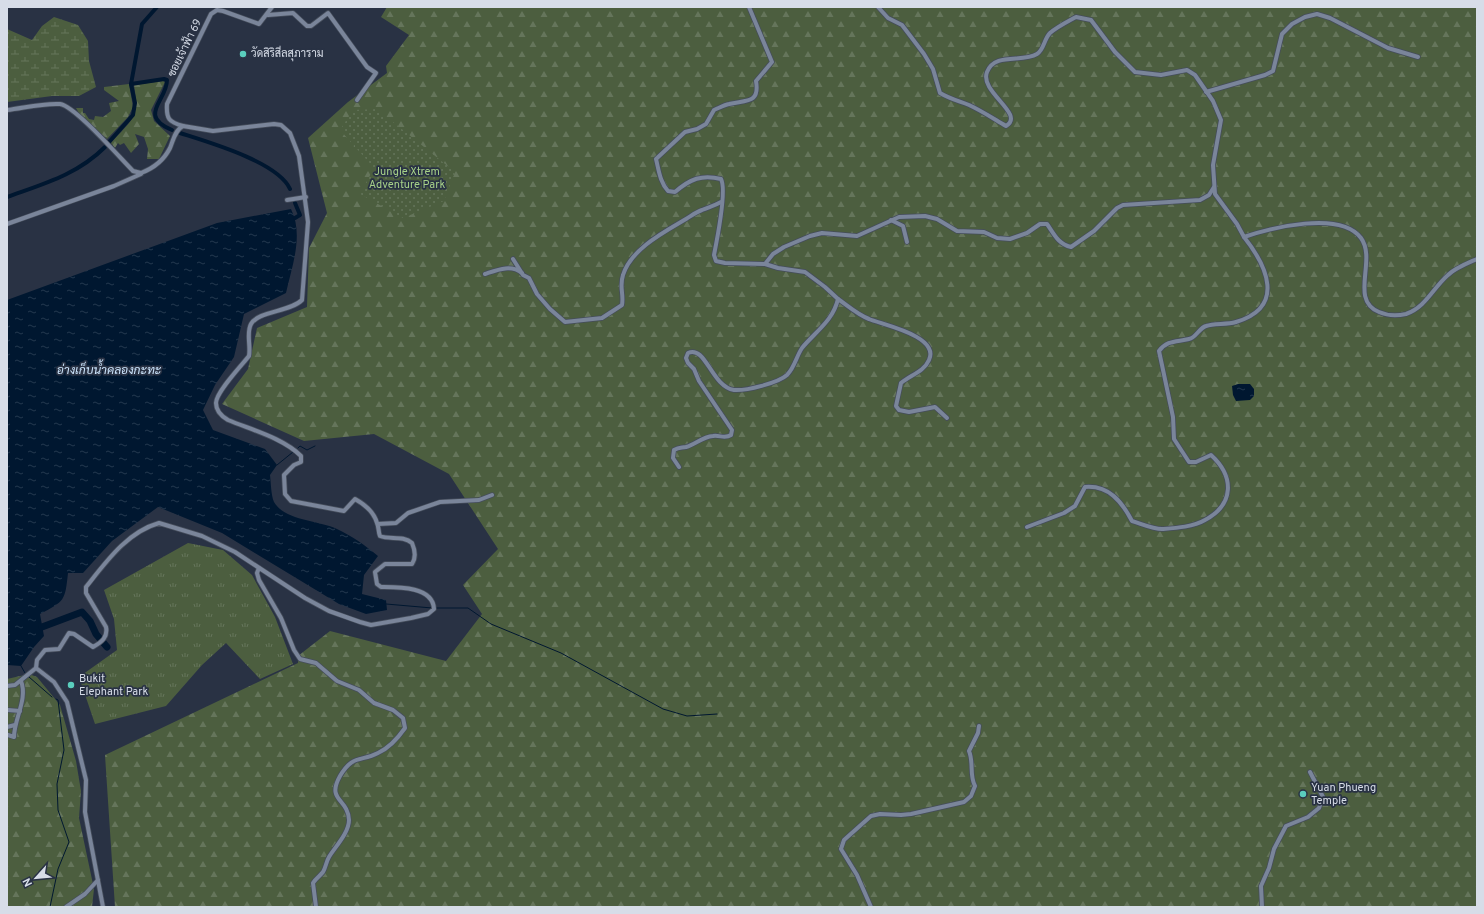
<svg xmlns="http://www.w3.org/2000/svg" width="1484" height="914" font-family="Overpass,Sarabun,sans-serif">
<defs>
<pattern id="grass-tufts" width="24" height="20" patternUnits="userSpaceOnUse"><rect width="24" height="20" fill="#4c5e3f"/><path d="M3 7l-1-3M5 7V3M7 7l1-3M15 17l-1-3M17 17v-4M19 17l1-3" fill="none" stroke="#65755b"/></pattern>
<pattern id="forest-firs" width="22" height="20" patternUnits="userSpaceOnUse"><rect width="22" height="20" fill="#4c5e3f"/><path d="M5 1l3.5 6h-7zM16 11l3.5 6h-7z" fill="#65755b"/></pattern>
<pattern id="wetland-marsh" width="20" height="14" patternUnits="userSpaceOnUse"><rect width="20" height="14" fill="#4c5e3f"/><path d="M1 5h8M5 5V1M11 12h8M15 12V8" fill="none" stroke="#65755b"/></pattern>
<pattern id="park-dots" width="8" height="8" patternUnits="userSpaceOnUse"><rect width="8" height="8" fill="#4c5e3f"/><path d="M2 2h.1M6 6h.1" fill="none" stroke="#65755b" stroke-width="1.8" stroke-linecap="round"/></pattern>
<pattern id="water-ripples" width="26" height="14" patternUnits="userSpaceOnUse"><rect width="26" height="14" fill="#001730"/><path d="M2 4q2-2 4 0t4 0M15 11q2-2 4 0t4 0" fill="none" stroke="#24384e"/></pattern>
</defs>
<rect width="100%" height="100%" fill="#293244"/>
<path fill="url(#grass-tufts)" d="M188,543l35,7 29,25 23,42 18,47 -33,15 -34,-36 -24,22 -36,41 -71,18 -16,-47 38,-27 -3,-31 -10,-29z"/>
<g fill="url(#forest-firs)">
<path d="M387,7h1090v900h-1362l-10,-152 193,-92v-7l32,-25 116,30 36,-47 -19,-29 35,-36 -49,-75 -75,-40 -70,7 -82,-37 26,-35 9,-41 50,-21 2,-59 18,-35 -19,-75 40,-36 39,-29 -1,-7 23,-31 -28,-18z"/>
<path d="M163,81l2,1 -14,28 3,11 16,15 -11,23h-12l1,-10 -4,-12 -9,-3 4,10 -8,9 -7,-10 -4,2 -2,-2 -3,5 -4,-5c21,-24 29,-24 23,-58z"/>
<path d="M129,84l4,23 -5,10 -21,22 -27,-24 -4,-7h7v5h2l4,6 5,1 1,-4 8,1 8,-6 -2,-8 10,-2 -15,-11v-3z"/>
<path d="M29,674l8,3 23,28 16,56 5,30 -2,27 15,71 -2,18h-85v-228z"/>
</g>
<path fill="url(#wetland-marsh)" d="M54,17l24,8 10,16 1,20 7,26 -17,9h-27l-45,6v-73l25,11 10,-14z"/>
<path fill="url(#park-dots)" d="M377,109l78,63 -11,29 -41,17 -43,-24 14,-26 -34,-38 13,-20z"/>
<g fill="url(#water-ripples)">
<path d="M291,209c13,26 1,57 -5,84l-42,21 -10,43 -19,28 -12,25 10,20 52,19 12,16 -7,10c1,8 1,20 4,27 11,19 44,18 63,27 15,7 28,16 41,27l-14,19 -2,19 24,6 1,10 -21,4 -27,-10 -117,-71 -64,-26 -46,34 -29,32h-15c-3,28 -3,28 -28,41l4,22 -10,11 -13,19 -14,-1v-365l210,-77z"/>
<path d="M1238,384h12l4,5v7l-4,4 -14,1 -3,-6 -1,-9z"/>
</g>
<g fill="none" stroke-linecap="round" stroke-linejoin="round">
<g stroke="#001730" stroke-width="1">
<path d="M298,448l2,-2 7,4 8,-4"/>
<path d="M277,465l16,-13"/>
<path d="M386,604l46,4"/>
<path d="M435,608h33l23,16 70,29 102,56 24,7 30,-2"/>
<path d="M21,666l4,7"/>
<path d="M29,677l23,20"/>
<path d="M50,907l8,-38 11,-27 -11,-32 -1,-26 7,-34 -6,-50 -2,-1"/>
</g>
<g stroke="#001730" stroke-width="4">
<path d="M131,84l33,-5 3,1c0,21 -30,35 5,50"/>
<path d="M180,133c28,9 98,29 110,56"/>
<path d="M109,142l24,-27 2,-12 -4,-19 11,-60 15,-17"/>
<path d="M7,197c36,-13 70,-22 98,-50"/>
<path d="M295,203l5,12 -5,3"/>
</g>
<path stroke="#001730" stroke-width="7" d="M42,627l40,-15 8,9 6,13 11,13"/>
<g stroke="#454d5b" stroke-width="5.5">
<g id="street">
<path d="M878,7l10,11 14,7 22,29 9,15 7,24c10,6 19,8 29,12 13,6 25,14 37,21 20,-12 -27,-34 -19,-54 8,-20 35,-9 50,-18 7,-4 7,-15 13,-21 7,-6 17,-11 26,-16l15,3 24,32 20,20 26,3 26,-5 8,5 18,26 8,19 -8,45 2,29 22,30 7,13c27,-9 96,-27 117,1 16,22 -12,62 18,74 9,4 18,4 27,2 20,-7 27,-26 42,-39 7,-7 20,-12 29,-16"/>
<path d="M268,15l25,-2 14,13h4l17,-13 39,54 9,6 -19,27"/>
<path d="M1206,92l59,-17 8,-4 9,-37 10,-10 13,-7 12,-3 13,4 58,30 30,9"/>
<path d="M7,110c17,-2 35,-7 53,-6 15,2 60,54 73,67l8,2c13,-5 23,-13 29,-25 3,-7 5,-18 13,-22l30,5 61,-7 7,1 9,8 9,23 9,66 -6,78c-12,12 -44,11 -51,24 -5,9 0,22 -2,32 -7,9 -33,36 -33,47 0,8 5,13 12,17 24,10 55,18 73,36v6l-7,3 -10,10 1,19 6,7 53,10 11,-12c9,5 19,13 22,24 2,4 1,8 3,13 10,4 23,-1 32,7 3,7 4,15 0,21h-27l-10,8 2,12 4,3c16,0 52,-1 53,22l-6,5 -17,4 -40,7 -11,-3 -31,-11 -24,-13 -70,-46 -33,-16 -43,-13c-32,9 -53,39 -73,64v6l20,34c2,10 -4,15 -13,20l-19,-13 -5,-1 -10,16 -14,1 -8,10 -1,8 -21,17 -8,1"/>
<path d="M183,126c-14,-4 -17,-7 -16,-22l44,-90 6,-4 6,1 36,13 13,-17"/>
<path d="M287,200l19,-3"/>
<path d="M891,220l12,6 4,16"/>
<path d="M7,224l107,-38 27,-12"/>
<path d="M513,259l10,16 6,3 8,16 13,15 15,13 37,-4 20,-13c2,-11 -3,-18 1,-30 8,-26 41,-43 63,-56 5,-3 10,-7 16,-9 7,-3 12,-4 19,-8"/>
<path d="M765,264l8,-10 11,-7 26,-11 12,-3 35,3 42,-19 26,-1 12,3 20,12 27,1 13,6 13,1 17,-6 13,-9h7c7,10 11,20 24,23l23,-16 23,-23 6,-3 77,-5 9,-5 5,-8"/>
<path d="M485,274c12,-4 26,-10 37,-1"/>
<path d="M838,299c10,7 20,16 31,20 14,6 71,17 60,41 -5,12 -19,15 -28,23l-5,23 3,4 10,2 26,-5 12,11"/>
<path d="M679,467l-6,-9 1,-8c5,-3 7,-2 12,-3 10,-3 16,-10 27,-11 7,-1 12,3 18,-1l1,-5 -33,-49 -5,-12 -6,-6 -2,-5 2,-5c18,-8 23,33 46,37 12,1 44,-7 53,-15 8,-8 9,-18 15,-27 13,-16 31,-27 36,-49l-13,-12 -20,-15 -27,-4 -13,-4 -40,-1 -9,-2 -2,-6c3,-15 13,-65 7,-76 -19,-5 -31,0 -46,13l-7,-1c-8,-9 -9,-20 -12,-32l29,-27 12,-3 9,-5 8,-14c5,-2 10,-5 15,-6 17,-4 31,0 27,-23l16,-19 -23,-55"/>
<path d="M378,524l18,-1 12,-10 32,-11 39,-2 13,-5"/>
<path d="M1027,527l37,-14 11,-7 10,-19c24,-2 37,15 47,34 10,3 21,8 30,8 14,-1 31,-2 43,-9 30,-16 29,-44 6,-65l-15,7h-7l-15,-23 -1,-22 -14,-66c8,-11 18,-9 30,-12 7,-1 10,-11 17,-13 9,-3 20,-1 30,-4 50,-15 31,-56 8,-85"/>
<path d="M259,568l-2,5 2,7 22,38 13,32 6,9 16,4 21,18 22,9 15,13 19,7 10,8 2,10c-7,10 -16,20 -27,25 -17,9 -25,1 -38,23 -14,25 8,22 9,44 0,13 -14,27 -20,37 -3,5 -3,10 -6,15 -3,4 -7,6 -10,11l3,24"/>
<path d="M36,668l18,14 13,20 19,78 -1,32 18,95"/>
<path d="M8,710l12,1"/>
<path d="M7,727l8,-2"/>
<path d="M8,735l6,2c0,-18 14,-38 7,-56"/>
<path d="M66,907l19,-13 13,-14"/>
<path d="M871,907l-14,-32 -16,-26 3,-9 27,-24 9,-2 21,1 10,-1 53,-12 7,-6 4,-10c-6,-11 -1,-23 -6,-35l9,-18 1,-7"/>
<path d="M1262,907l-1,-21 8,-18 5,-19 12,-23 22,-9 11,-9 4,-11 -13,-25"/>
</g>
</g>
<use href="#street" stroke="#7a859a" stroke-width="4"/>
</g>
<g fill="#5acebd" stroke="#293244" stroke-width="1.5">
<circle cx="243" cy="54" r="4"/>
<circle cx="71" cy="685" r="4"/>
<circle cx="1303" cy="794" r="4"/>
</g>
<g text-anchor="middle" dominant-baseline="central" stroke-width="3.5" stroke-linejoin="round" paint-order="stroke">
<g font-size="11" fill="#d7dde8" stroke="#293244">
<text transform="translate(185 48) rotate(-64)">ซอยเจ้าฟ้า 69</text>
</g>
<g font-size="11" fill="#d7dde8" stroke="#293244" text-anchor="start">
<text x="251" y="54">วัดสิริสีลสุภาราม</text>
<text x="79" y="679">Bukit<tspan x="79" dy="13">Elephant Park</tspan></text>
<text x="1311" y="788">Yuan Phueng<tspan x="1311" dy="13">Temple</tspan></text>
</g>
<g font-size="11" fill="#a7d188" stroke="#293244">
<text x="407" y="172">Jungle Xtrem<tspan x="407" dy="13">Adventure Park</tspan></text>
</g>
<g font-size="12" font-style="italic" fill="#cbe4fc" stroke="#293244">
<text x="109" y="371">อ่างเก็บน้ำคลองกะทะ</text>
</g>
</g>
<rect width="1484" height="914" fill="none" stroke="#d7dde8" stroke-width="16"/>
<g transform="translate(36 878) rotate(243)" stroke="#293244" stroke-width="3" paint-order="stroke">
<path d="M0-3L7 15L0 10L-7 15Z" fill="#d7dde8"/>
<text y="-6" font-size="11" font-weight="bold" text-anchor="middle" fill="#d7dde8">N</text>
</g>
</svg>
